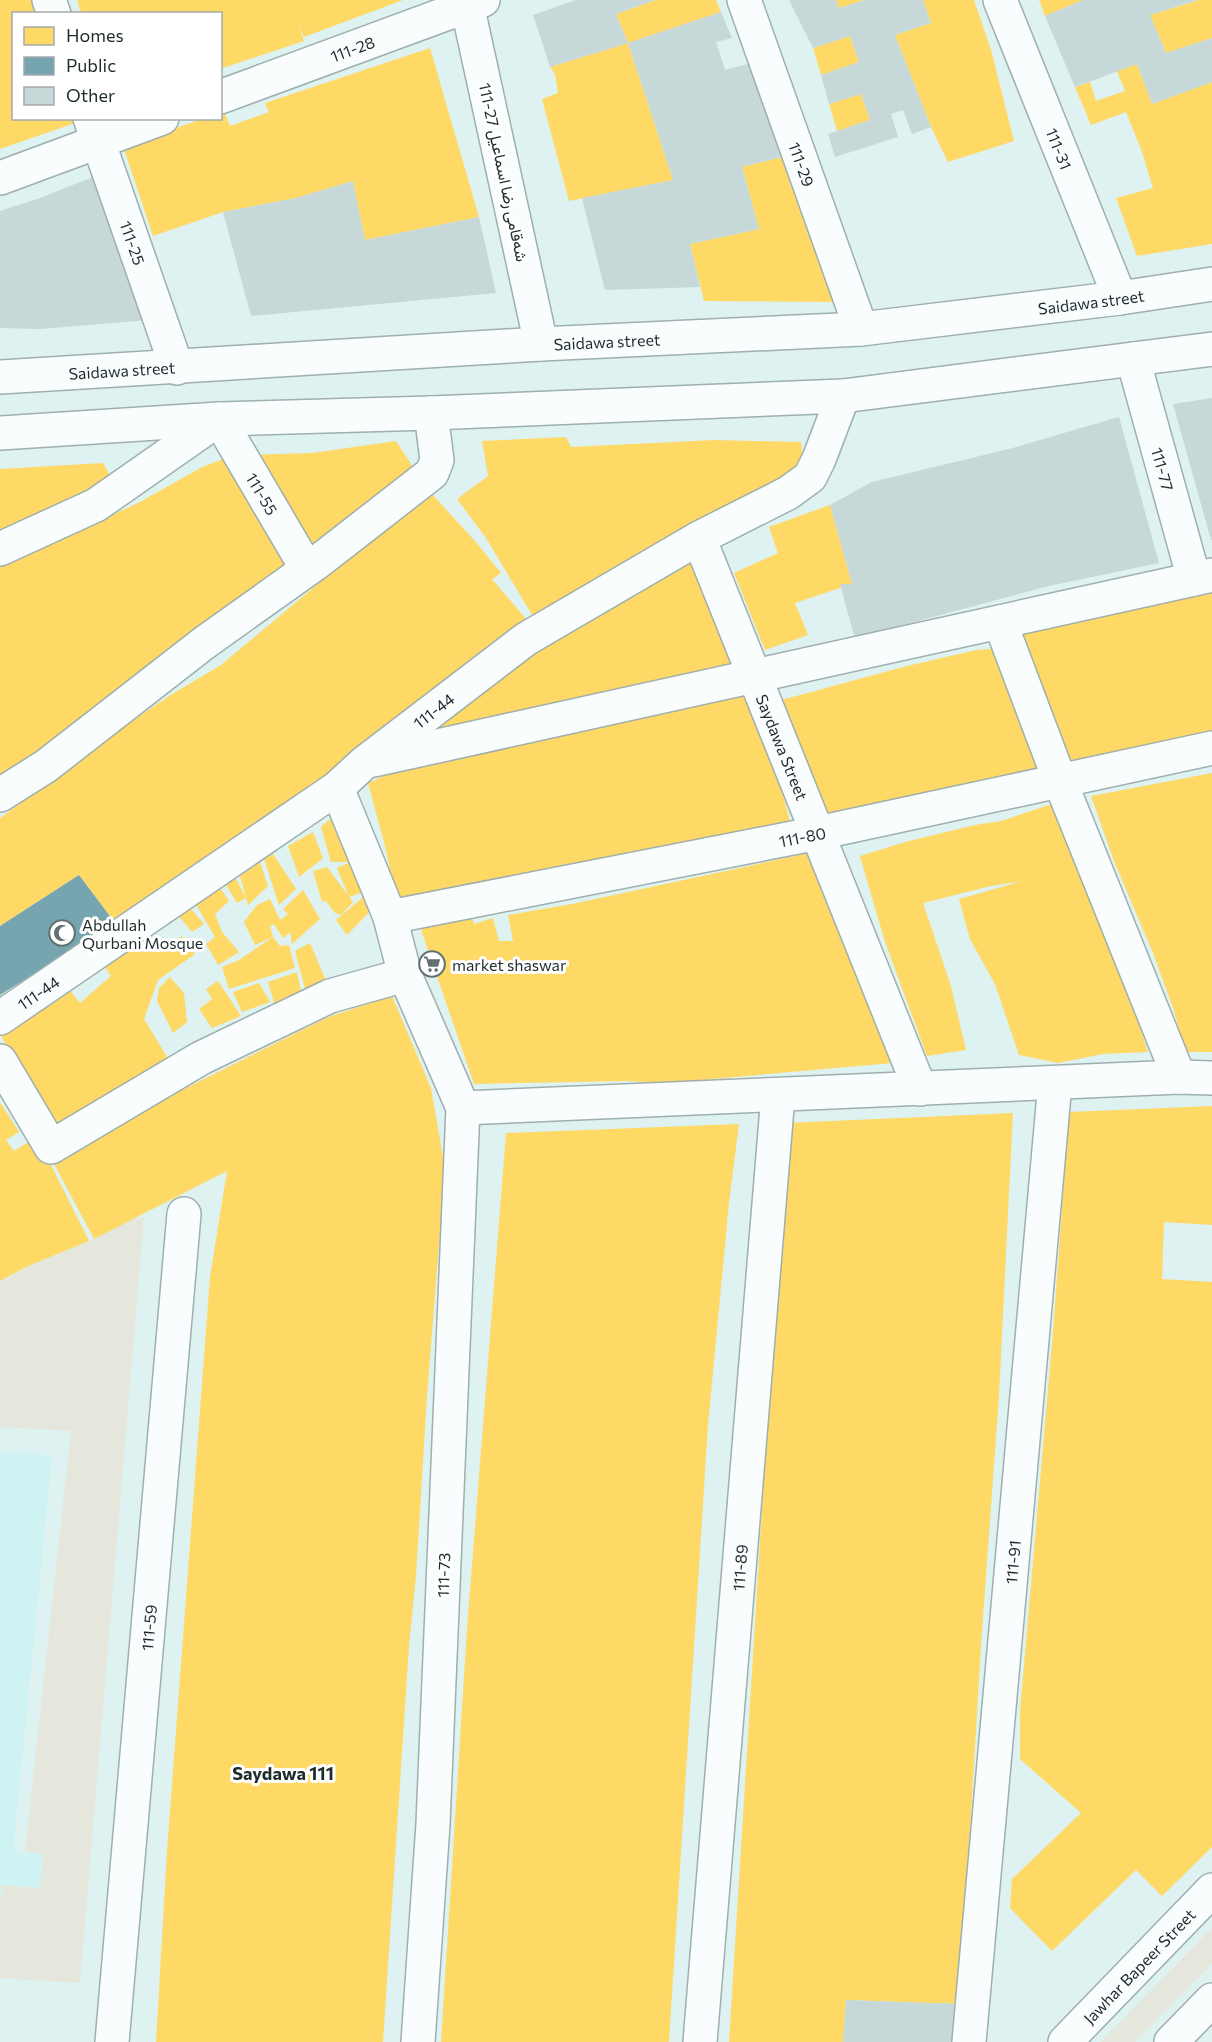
<svg xmlns="http://www.w3.org/2000/svg" width="1212" height="2042" font-family="Commissioner,Vazirmatn,sans-serif">
<rect width="100%" height="100%" fill="#ddf2f1"/>
<path fill="#cff3f2" d="M0,1451l52,5 -39,395 30,3 -3,34 -37,-3 -3,22z"/>
<g fill="#e6e7dc">
<path d="M144,1217l-64,766 -80,-5v-71l2,-22 38,3 3,-34 -18,-2 46,-421 -71,-4v-144l28,-17 66,-27 35,-19z"/>
<path d="M1212,1928v36l-77,78h-34z"/>
</g>
<g fill="#ffd966">
<path d="M0,0h36l5,14h-27v104h63l1,4 -78,27z"/>
<path d="M77,0h326l-99,37 -6,-13 6,17 -84,28v-55h-139z"/>
<path d="M656,0h60l5,12 -93,31 45,137 -104,21 -27,-102 16,-6 -3,-19 -5,-7 78,-24 -12,-29z"/>
<path d="M836,0h28l-25,8z"/>
<path d="M923,0h51l17,50 23,91 -66,21 -17,-35 -36,-92 36,-12z"/>
<path d="M1039,0h44l-38,16z"/>
<path d="M1199,0h13v38l-46,15 -16,-38z"/>
<path d="M850,36l9,26 -38,13 -8,-27z"/>
<path d="M430,48l49,169 -114,23 -12,-59 -57,17 -73,14 -70,24 -30,-90 82,-28h15v-6l4,-1 6,15 39,-14 -4,-9z"/>
<path d="M1137,64l15,40 60,-22v162l-75,12 -21,-58 37,-10 -12,-39 -15,-37 -35,13 -16,-38 15,-5 6,19 29,-10 -8,-20z"/>
<path d="M861,94l9,26 -33,11 -8,-27z"/>
<path d="M782,157l9,30 16,-4 26,119 -129,-1 -14,-57 69,-15 -17,-62z"/>
<path d="M566,437l5,10 143,-7 87,2 3,32 -267,149 -51,-85 -29,-39 31,-23 -6,-35z"/>
<path d="M396,441l26,40 -112,76 -62,-102 64,-2z"/>
<path d="M231,456l71,112 -302,211v-212l140,-65 62,-35z"/>
<path d="M103,463l13,23 -116,51v-68z"/>
<path d="M429,491l46,50 26,32 -9,6 40,47 -146,113 -271,184 -36,-48 -79,51v-108l125,-92 44,-30 52,-31z"/>
<path d="M830,505l22,79 -57,19 13,32 -43,15 -31,-77 44,-20 -9,-26z"/>
<path d="M695,547l49,121 -370,90z"/>
<path d="M1212,586v151l-142,27 -51,-130z"/>
<path d="M991,649l49,119 -211,56 -51,-123 125,-34 73,-17z"/>
<path d="M755,690l37,139 -393,83 -14,-66 -17,-63 61,-27 178,-40 59,-3z"/>
<path d="M1212,773v279h-26l-13,-44 -20,-55 -39,-92 -23,-65z"/>
<path d="M1061,801l53,146 34,105 -45,2 -45,9 -39,-8 -24,-71 -25,-45 -11,-40 63,-18 -31,5 -68,17 28,83 15,64 -39,6 -42,-114 -25,-86 45,-14 70,-17 26,-4z"/>
<path d="M338,812l28,79 -17,6 -12,-29 13,-6h-19l-10,-35z"/>
<path d="M313,832l10,26 -24,19 -11,-31z"/>
<path d="M818,851l86,211 -237,21 -40,-2 -153,3 -56,-163 50,-15 6,18 19,-6 6,23h14l-5,-26 64,-11z"/>
<path d="M273,854l23,35 -17,16 -15,-46z"/>
<path d="M260,862l8,24 -20,19 -2,-7 -9,5 -11,-18 9,-8 11,21 -6,-22z"/>
<path d="M327,867l26,35 -12,13 -6,-2 -9,-12 -4,1 -9,-31z"/>
<path d="M219,886l10,15 -14,13 7,18 17,20 -21,13 -12,-21 9,-7 -20,-34z"/>
<path d="M303,890l17,29 -28,25 -2,-12 -7,6 -9,-14 -4,2 3,11 -18,8 -11,-23 13,-17 13,-6 10,21 8,-6 -5,-5z"/>
<path d="M368,893l9,11 -30,31 -11,-15z"/>
<path d="M186,903l18,21 -12,8 -16,-19z"/>
<path d="M182,936l13,18 -37,26 -14,39 28,46 -34,19 -4,-6 -82,48 -51,-90 68,-47 11,14 31,-27 -9,-13 39,-26 16,16z"/>
<path d="M273,937l7,9 9,-1 6,23 -66,21 -7,-22 17,-7z"/>
<path d="M310,943l20,47 -23,6 -12,-45z"/>
<path d="M297,972l7,32 -26,12 -10,-34z"/>
<path d="M170,977l14,16 3,29 -14,11 -16,-32 2,-13z"/>
<path d="M218,981l23,35 -29,12 -13,-19 13,-10 -6,-10z"/>
<path d="M259,983l11,19 -28,10 -9,-20z"/>
<path d="M392,996l39,92 14,81 -18,227 -11,180 -7,70 -26,396h-227l11,-191 43,-574 17,-106 -133,68 -42,-79 102,-56 174,-87z"/>
<path d="M0,1102l19,30 -13,8 8,11 21,-13 18,31 36,72 -61,25 -28,15z"/>
<path d="M1212,1106v119l-48,-3 -2,57 50,3v565l-50,49 -26,-26 -84,81 -42,-43 2,-29 69,-66 -61,-54v-48l33,-379 16,-220z"/>
<path d="M1013,1113l-14,283 -18,249 -21,359 -114,-4 -3,42h-114l57,-919z"/>
<path d="M739,1124l-10,79 -21,222 -39,617h-228l26,-413 39,-496z"/>
</g>
<path fill="#76a5af" d="M79,875l36,48 -115,72v-69z"/>
<g fill="#c6d8d8">
<path d="M576,0h79l-39,14 12,29 -78,24 -17,-52z"/>
<path d="M789,0h47l3,8 26,-8h58l8,23 -36,12 36,92 -19,7 -9,-24 -12,4 7,23 -63,20 -7,-23 42,-14 -9,-26 -32,10 -8,-29 38,-13 -9,-26 -37,12z"/>
<path d="M1083,0h114l-47,15 16,38 46,-15v44l-60,22 -15,-40 -62,23 -30,-71z"/>
<path d="M721,12l11,26 -16,4 9,28 34,-9 26,95 -43,11 17,62 -69,15 10,43 -95,3 -23,-92 91,-18 -45,-137z"/>
<path d="M93,177l56,143 -109,9 -40,-1v-117l40,-13z"/>
<path d="M353,181l12,59 114,-23 17,76 -245,23 -28,-104 73,-14z"/>
<path d="M1212,398v142h-1l-38,-136z"/>
<path d="M1119,417l40,146 -110,23 -142,38 -51,19 -16,-59h12l-22,-79 42,-23 141,-34z"/>
<path d="M846,2000l114,4 -5,38h-112z"/>
</g>
<g fill="none" stroke-linecap="round" stroke-linejoin="round">
<g stroke="#9eafae" stroke-width="36">
<g id="street">
<path d="M49,0l5,14"/>
<path d="M466,0l75,344"/>
<path id="s1" d="M744,0l117,329"/>
<path id="s2" d="M1000,0l120,298"/>
<path id="s3" d="M220,97l263,-97"/>
<path id="s4" d="M90,118l87,250"/>
<path d="M0,178l162,-60"/>
<path id="s5" d="M1133,359l61,220"/>
<path id="s6" d="M699,538l221,551"/>
<path id="s7" d="M0,549l96,-44 123,-86 88,150"/>
<path d="M1000,622l60,159 119,296"/>
<path d="M374,760l838,-185"/>
<path d="M337,788l53,129 15,58 58,133 -30,716 -15,218"/>
<path d="M0,795l46,-29 158,-123 115,-82 113,-88 5,-13 -6,-47"/>
<path id="s8" d="M390,917l428,-84 394,-85"/>
<path id="s9" d="M0,1018l337,-230 27,-25 162,-124 173,-101 89,-45 22,-16 9,-18 24,-63"/>
<path d="M0,1061l51,86 150,-89 129,-62 75,-21"/>
<path d="M463,1108l716,-31 33,1"/>
<path id="s10" d="M112,2042l72,-828"/>
<path id="s11" d="M700,2042l78,-947"/>
<path id="s12" d="M969,2042l86,-959"/>
</g>
</g>
<g stroke="#9eafae" stroke-width="36">
<g id="secondary">
<path id="s13" d="M0,377l541,-33 320,-15 259,-31 92,-14"/>
<path d="M0,433l219,-14 212,-6 412,-17 369,-47"/>
<path id="s14" d="M1065,2042l147,-152"/>
<path d="M1171,2042l41,-42"/>
</g>
</g>
<use href="#street" stroke="#fafdfd" stroke-width="33"/>
<use href="#secondary" stroke="#fafdfd" stroke-width="33"/>
</g>
<defs>
<g id="mosque-ring" transform="scale(1.35)"><circle r="9.5" fill="#fff" stroke="#617171" stroke-width="1.5"/><path d="M3.5-4.9A6 6 0 1 0 3.5 4.9A5 5 0 1 1 3.5-4.9Z" fill="#617171"/></g>
<g id="supermarket-ring" transform="scale(1.35)"><circle r="9.5" fill="#fff" stroke="#617171" stroke-width="1.5"/><path d="M-6-5.5h2.5l.6 2H6L4.5 2H-2.5L-4.4-4H-6ZM-1.5 3.2a1.3 1.3 0 1 0 .1 0ZM3 3.2a1.3 1.3 0 1 0 .1 0Z" fill="#617171"/></g>
</defs>
<g fill-rule="evenodd">
<use href="#mosque-ring" x="62" y="933"/>
<use href="#supermarket-ring" x="432" y="964"/>
</g>
<g text-anchor="middle" dominant-baseline="central" stroke-width="6" stroke-linejoin="round" paint-order="stroke">
<g font-size="16" fill="#1e2c2c" stroke="#fff">
<text stroke="none"><textPath href="#s3" startOffset="141">111-28</textPath></text>
<text stroke="none"><textPath href="#s2" startOffset="160">111-31</textPath></text>
<text stroke="none"><textPath href="#s1" startOffset="174">111-29</textPath></text>
<text transform="translate(504 172) rotate(78)">111-27 شەقامی رضا اسماعيل</text>
<text stroke="none"><textPath href="#s4" startOffset="132">111-25</textPath></text>
<text stroke="none"><textPath href="#s13" startOffset="1094">Saidawa street</textPath></text>
<text stroke="none"><textPath href="#s13" startOffset="608">Saidawa street</textPath></text>
<text stroke="none"><textPath href="#s13" startOffset="122">Saidawa street</textPath></text>
<text stroke="none"><textPath href="#s5" startOffset="114">111-77</textPath></text>
<text stroke="none"><textPath href="#s7" startOffset="342">111-55</textPath></text>
<text stroke="none"><textPath href="#s9" startOffset="532">111-44</textPath></text>
<text stroke="none"><textPath href="#s6" startOffset="225">Saydawa Street</textPath></text>
<text stroke="none"><textPath href="#s8" startOffset="420">111-80</textPath></text>
<text stroke="none"><textPath href="#s9" startOffset="46">111-44</textPath></text>
<text stroke="none"><textPath href="#s12" startOffset="482">111-91</textPath></text>
<text stroke="none"><textPath href="#s11" startOffset="476">111-89</textPath></text>
<text transform="translate(443 1575) rotate(-88)">111-73</text>
<text stroke="none"><textPath href="#s10" startOffset="416">111-59</textPath></text>
<text stroke="none"><textPath href="#s14" startOffset="106">Jawhar Bapeer Street</textPath></text>
</g>
<g font-size="16" fill="#1e2c2c" stroke="#fff" text-anchor="start">
<text x="82" y="924">Abdullah<tspan x="82" dy="18">Qurbani Mosque</tspan></text>
<text x="452" y="964">market shaswar</text>
</g>
<g font-size="18" font-weight="bold" fill="#1e2c2c" stroke="#fff">
<text x="283" y="1773">Saydawa 111</text>
</g>
</g>
<rect x="12" y="12" width="210" height="108" fill="#ffffff" stroke="#a5abab" stroke-width="1.5"/>
<rect x="24" y="27" width="30" height="18" fill="#ffd966" stroke="#a5abab" stroke-width="1.5"/>
<text x="66" y="42" font-size="18" fill="#1e2c2c">Homes</text>
<rect x="24" y="57" width="30" height="18" fill="#76a5af" stroke="#a5abab" stroke-width="1.5"/>
<text x="66" y="72" font-size="18" fill="#1e2c2c">Public</text>
<rect x="24" y="87" width="30" height="18" fill="#c6d8d8" stroke="#a5abab" stroke-width="1.5"/>
<text x="66" y="102" font-size="18" fill="#1e2c2c">Other</text>
</svg>
